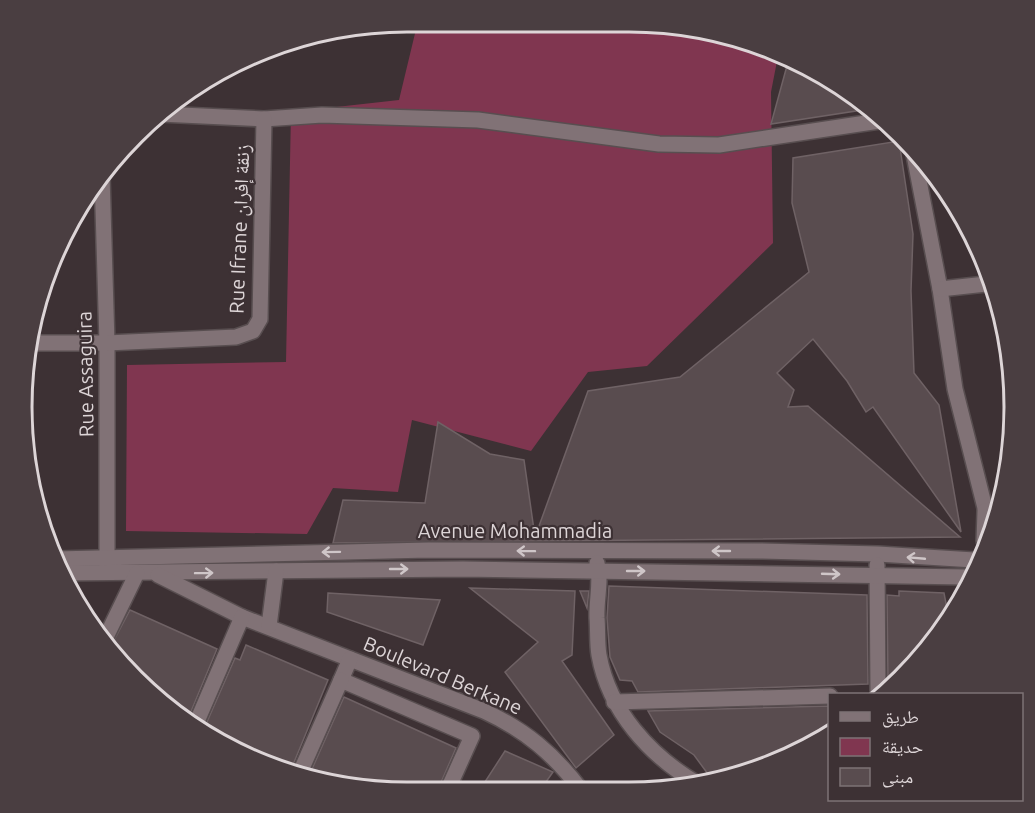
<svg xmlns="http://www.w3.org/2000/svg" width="1035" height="813" font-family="Ubuntu,'Noto Naskh Arabic',sans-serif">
<rect width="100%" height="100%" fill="#3d3134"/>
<path fill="#803650" d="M418,21l235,1 100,20 25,14 -7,36 2,151 -126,123 -59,6 -57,79 -119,-31 -14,72 -65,-4 -26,46 -181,-3 1,-166 159,-3 5,-250 108,-12z"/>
<g fill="#594c4f" stroke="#6f6265" stroke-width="1.5">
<path d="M788,62l81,47 -98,15z"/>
<path d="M899,141l14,93 -2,57 3,82 25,32 22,127 -88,-125 -7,5 -19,-31 -34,-42 -36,34 17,17 -6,17 20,-1 152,131 -627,6 10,-43 82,3 13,-81 52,32 34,6 11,77 53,-146 92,-14 129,-105 -17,-69 1,-45z"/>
<path d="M609,586l258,9 1,89 -230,8 -6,-11 -12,-1 -10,-23 -3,-39z"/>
<path d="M470,588l105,3 -3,64 -10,6 52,74 -38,33 -71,-96 33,-30z"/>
<path d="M580,591h9l-2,17z"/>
<path d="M899,591l45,2 4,21 -14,27 -46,41 -1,-87 12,1z"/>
<path d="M328,593l112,7 -17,45 -96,-33z"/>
<path d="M130,610l87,39 -30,72 -15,-8 -60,-69z"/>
<path d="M246,645l82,35 -38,92 -31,-9 -56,-32 32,-73 5,2z"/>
<path d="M344,697l112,51 -17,39 -107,-2 -24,-7z"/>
<path d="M830,706v27l-9,8 -24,10 -21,1 -24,17 -23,10 -16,2 -19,-26 -34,-23 -12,-21z"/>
<path d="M505,751l48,21 -12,17 -60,-1z"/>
</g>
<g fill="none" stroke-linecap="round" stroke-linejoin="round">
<g stroke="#584e50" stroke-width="18">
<g id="minor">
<path d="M160,114l104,5 58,-4 156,5 181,24 60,1 167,-25"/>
<path d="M914,155l26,134 15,100 30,119 7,17"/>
<path d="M102,175l5,168v225"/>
<path d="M940,289l46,-5"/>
<path d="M29,343h78l129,-6 17,-6 7,-12 4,-200"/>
<path d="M984,541l1,-30"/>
<path d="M56,559l372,-9 333,1 117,3 96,6"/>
<path d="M597,563c5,17 -1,37 0,55 1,12 0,25 2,37 10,56 51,101 99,129"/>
<path d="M877,565l1,126"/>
<path d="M62,573l401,-4 503,8"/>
<path d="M158,575l84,42 242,94c41,19 70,43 97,79"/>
<path d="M269,626l7,-55"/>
<path d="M106,637l31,-64"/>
<path d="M350,659l-9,21 131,56 -23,51"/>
<path d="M614,702l216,-6"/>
<path d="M195,726l47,-109"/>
<path d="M299,775l42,-95"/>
</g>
</g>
<use href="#minor" stroke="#817276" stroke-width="15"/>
</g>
<defs><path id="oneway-shaft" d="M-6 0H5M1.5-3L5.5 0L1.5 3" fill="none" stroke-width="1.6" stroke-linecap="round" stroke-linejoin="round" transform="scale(1.5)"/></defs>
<g stroke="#cfc6c8">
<use href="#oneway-shaft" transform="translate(526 551) rotate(-179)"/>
<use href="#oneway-shaft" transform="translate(721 551) rotate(180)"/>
<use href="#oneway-shaft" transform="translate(331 552) rotate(179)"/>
<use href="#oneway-shaft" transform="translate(916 558) rotate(-175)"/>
<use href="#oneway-shaft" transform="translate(399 569)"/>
<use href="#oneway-shaft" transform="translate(636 571)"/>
<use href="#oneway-shaft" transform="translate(204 573) rotate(-1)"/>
<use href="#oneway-shaft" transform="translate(831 574) rotate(2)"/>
</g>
<g text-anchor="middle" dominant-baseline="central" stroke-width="4.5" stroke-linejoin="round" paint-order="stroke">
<g font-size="20" fill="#ddd5d7" stroke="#3d3134">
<text transform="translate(239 229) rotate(-88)">Rue Ifrane زنقة إفران</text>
<text transform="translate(85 374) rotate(-91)">Rue Assaguira</text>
<text x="515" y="530">Avenue Mohammadia</text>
<text transform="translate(443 675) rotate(23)">Boulevard Berkane</text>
</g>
</g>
<path d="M0 0H1035V813H0ZM407 32H629A375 375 0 0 1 1004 407V407A375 375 0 0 1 629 782H407A375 375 0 0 1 32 407V407A375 375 0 0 1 407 32Z" fill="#4a3e41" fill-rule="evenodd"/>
<path fill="none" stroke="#ddd5d7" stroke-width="3" d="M407 32H629A375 375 0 0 1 1004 407V407A375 375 0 0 1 629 782H407A375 375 0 0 1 32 407V407A375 375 0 0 1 407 32Z"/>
<rect x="828" y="693" width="195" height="108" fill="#3d3134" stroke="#7d7375" stroke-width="1.5"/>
<rect x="840" y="712" width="30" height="9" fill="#817276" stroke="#7d7375" stroke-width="1.5"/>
<text x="882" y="723" font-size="18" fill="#ddd5d7">طريق</text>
<rect x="840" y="738" width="30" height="18" fill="#803650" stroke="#7d7375" stroke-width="1.5"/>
<text x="882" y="753" font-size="18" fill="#ddd5d7">حديقة</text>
<rect x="840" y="768" width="30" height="18" fill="#594c4f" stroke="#7d7375" stroke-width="1.5"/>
<text x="882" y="783" font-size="18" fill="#ddd5d7">مبنى</text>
</svg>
